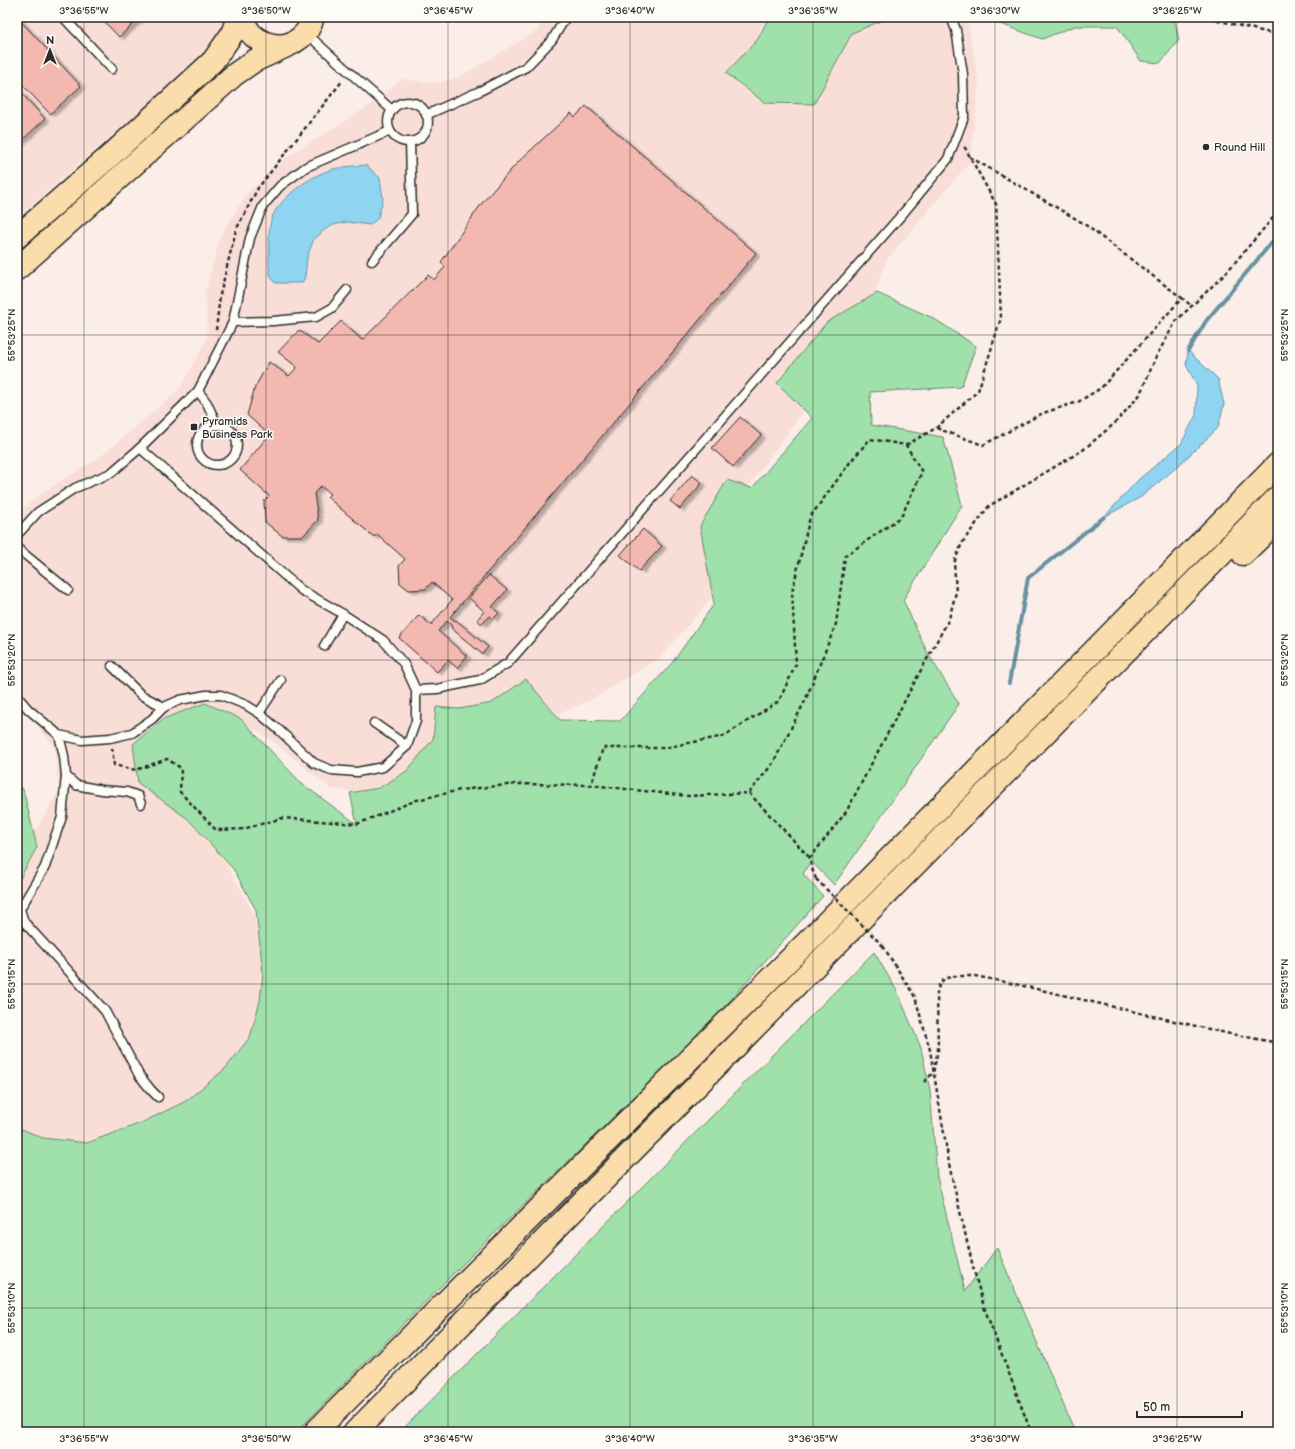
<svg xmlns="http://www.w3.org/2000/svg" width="1295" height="1449" font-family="'Balsamiq Sans',sans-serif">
<defs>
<filter id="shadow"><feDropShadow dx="4.5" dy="2.5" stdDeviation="1" flood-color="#0004"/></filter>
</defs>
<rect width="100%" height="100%" fill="#fbeee9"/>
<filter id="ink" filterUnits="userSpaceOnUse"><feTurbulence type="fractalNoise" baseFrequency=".025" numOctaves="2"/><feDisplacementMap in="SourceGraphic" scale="8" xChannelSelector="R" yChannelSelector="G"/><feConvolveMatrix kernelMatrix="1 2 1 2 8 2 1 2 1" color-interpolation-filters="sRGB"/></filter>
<g filter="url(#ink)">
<g fill="#f9ded8">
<path d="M17,17h209l-7,22 -65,60 -137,119z"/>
<path d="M542,17h425l12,66 -9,79 -84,99 -23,69 -118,161 -20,91 -65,76 -68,41 -122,57 -62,20 -45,17 -32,-4 -60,-49 -45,-28 -25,-1 -25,4 -27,16 -12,31 77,80 39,69 27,81 -57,100 -118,56 -88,-11v-275l42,-72 -5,-44 -37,-42v-190l23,-20 61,-38 78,-66 28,-51 -2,-46 16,-59 26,-41 40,-36 80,-50 35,-28 34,4 25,-7 77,-46z"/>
</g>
<g fill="#a0e1ab" stroke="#66866b">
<path d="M769,17h121l-38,16 -38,71 -49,-1 -39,-30 32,-34z"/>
<path d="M981,17h193l5,23 -19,23 -19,-2 -24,-35h-42l-33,13z"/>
<path d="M877,293l56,25 43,28 -15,41 -91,5 1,33 72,12 19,68 -59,95 24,52 32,52 -125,181 -23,-24 -8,13 20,22 -114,128 -241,235 -172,173h-279v-305l26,11 44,5 54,-20 45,-22 39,-32 25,-32 10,-36 3,-28 -7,-63 -22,-40 -46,-51 -50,-36 -5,-39 30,-25 42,-16 36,16 61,65 55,40 -7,-31 29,-5 28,-17 26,-32 3,-32 23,2 33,-6 34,-24 34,41 60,1 52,-58 42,-59 -14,-78 27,-46 25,8 60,-70 -35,-35 50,-61z"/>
<path d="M17,784l6,5 14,58 -20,37z"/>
<path d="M874,952l23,39 24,57 9,42 7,87 28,114 32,-43 78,184h-675z"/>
</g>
<g fill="#8fd5f1" stroke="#6791a2">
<path d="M366,165l14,13 3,21 -5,19 -8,7 -23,-3 -14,3 -10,6 -10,10 -6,17 -2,19 -3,6h-27c-8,-9 -6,-20 -6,-32 0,-12 -1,-25 4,-36 11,-21 42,-43 65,-47 9,-2 19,-2 28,-3z"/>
<path d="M1188,351l30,28 6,25 -6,24 -41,39 -36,30 -37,20 35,-38 42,-35 15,-29 1,-30 -11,-20z"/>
</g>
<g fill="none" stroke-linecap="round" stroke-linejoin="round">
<g stroke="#6791a2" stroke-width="4">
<path d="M1188,351l18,-30 72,-86"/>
<path d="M1009,683l19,-105 76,-61"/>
</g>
</g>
<g fill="#f3b8b0" stroke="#2b2b2b" filter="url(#shadow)">
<path d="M17,17l64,69 -31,28 -33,-35z"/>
<path d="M100,17h41l-22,20z"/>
<path d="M17,88l28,31 -28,26z"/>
<path d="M586,106l170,147 -306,364 5,4 1,-1 32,27 -6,7 -31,-26 1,-2 -5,-5 -9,10 29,25 -10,12 -9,-8 -11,12 -38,-34 20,-23 12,10 21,-25 -20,-18 -6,7 -17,1 -9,-7 -1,-17 6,-7 -28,-25 -3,3 -47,-40 3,-3 -9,-8 -7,7 4,27 -15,16h-21l-17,-14 -1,-21 5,-5 -29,-26 29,-35 -22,-20 8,-28 14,-25 20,14 8,-9 -19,-15 21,-22 19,14 23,-23 21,19 66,-65 6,5 11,-13 -4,-5 41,-59 35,-40 54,-50 4,4z"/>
<path d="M740,417l21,18 -28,32 -21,-19z"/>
<path d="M692,475l10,8 -22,26 -10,-8z"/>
<path d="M643,529l19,17 -23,25 -19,-16z"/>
<path d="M489,575l18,15 -15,17 7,6 -6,6 -3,-3 -8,8 -5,-4 7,-9 -15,-13z"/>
</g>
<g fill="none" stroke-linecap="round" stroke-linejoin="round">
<g stroke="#2b2b2b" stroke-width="11">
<g id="lane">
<path d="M63,17l49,52"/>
<path d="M306,33l43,39 43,38"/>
<circle cx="408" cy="122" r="20"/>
<path d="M426,115l54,-24 46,-24 26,-27 14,-23"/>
<path d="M372,261l40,-47 -2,-72"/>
<path d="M233,322l40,-1 43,-4 16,-9 15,-18"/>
<path d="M198,391l9,12 10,22"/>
<circle cx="217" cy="445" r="20"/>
<path d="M17,535l21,-23 37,-24 36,-15 29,-25 58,-57 35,-69 17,-84 13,-32 17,-20 26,-19 84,-36"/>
<path d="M17,548l51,42"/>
<path d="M324,646l19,-32"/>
<path d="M112,666l29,29 23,12"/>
<path d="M416,690l21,-1 43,-9 28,-17 397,-452 43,-52 16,-42 -1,-43 -7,-44 -5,-13"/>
<path d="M17,696l11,13 31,26 23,5 28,-2 22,-5 20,-14 12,-12 16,-7 26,-5h15l25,10 13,8 20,17 35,33 17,7 26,2 26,-5 24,-21 9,-25v-31l-12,-26 -21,-24 -40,-26 -42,-24 -161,-142"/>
<path d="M259,713l22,-33"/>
<path d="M374,723l33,23"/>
<path d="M59,735l5,21 2,20 10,9 26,5 25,2 11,4 3,8"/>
<path d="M66,776l-4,41 -7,20 -10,30 -25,42 4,13 81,89 34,64 12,15 7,7"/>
</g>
</g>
<g stroke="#2b2b2b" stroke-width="25">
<g id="primary">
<path d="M243,17c4,25 37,37 57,21 7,-5 11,-13 13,-21"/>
<path d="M17,237l94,-82 102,-94 19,-27 6,-17"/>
<path d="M17,269l217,-194 20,-14 39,-18"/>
</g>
</g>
<g stroke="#2b2b2b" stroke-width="25">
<g id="highway">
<path d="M1243,554l35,-34"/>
<path d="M315,1432l500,-498 463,-470"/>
<path d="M355,1432l923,-935"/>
</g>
</g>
<g stroke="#2b2b2b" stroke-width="2.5" stroke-dasharray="4 3" stroke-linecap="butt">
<path d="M1204,17l74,18"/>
<path d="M970,157l113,66 99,75"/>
<path d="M216,330l4,-35 16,-65 22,-42 85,-108"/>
<path d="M936,428l42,-37 23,-73 -5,-114 -32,-58"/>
<path d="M906,445l30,-17 47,17 60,-32 35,-11 23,-14 81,-90 10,8"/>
<path d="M112,748l2,17 22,5 31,-11 14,9 -1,24 36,38 27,-1 40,-11 74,6 60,-24 43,-10 56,-6 75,1 97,11 61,-3 24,-30 32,-62 31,-77 9,-68 56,-39 21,-45 -16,-27 -36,-6 -19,22 -41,56 -18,75 4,72 -17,37 -55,35 -60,12h-61l-12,37"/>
<path d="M749,793l61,65"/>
<path d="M816,879l-5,-13 -1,-8 36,-46 75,-142 28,-51 7,-27 -2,-29 8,-20 27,-37 94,-56 32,-27 24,-27 19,-43 18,-32 49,-47 53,-62"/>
<path d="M883,946l32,51 15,53 20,119 24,102 10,36 47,125"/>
<path d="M924,1082l9,-9 5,-23 -1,-57 2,-8 5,-6 10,-3h21l40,8 211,49 52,10"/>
</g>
<use href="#lane" stroke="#fdfcf7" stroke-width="8"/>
<use href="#primary" stroke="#fbddab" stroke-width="22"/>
<use href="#highway" stroke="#fbddab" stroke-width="22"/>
<path stroke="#2b2b2b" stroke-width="2.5" stroke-dasharray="4 3" stroke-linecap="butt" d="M816,879l67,67"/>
</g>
</g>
<path fill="none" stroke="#2b2b2b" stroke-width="1" stroke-opacity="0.45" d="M84,17v1415M266,17v1415M448,17v1415M630,17v1415M813,17v1415M995,17v1415M1177,17v1415M17,335h1261M17,660h1261M17,984h1261M17,1308h1261"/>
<g fill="#2b2b2b" stroke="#fdfcf7" stroke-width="1.5">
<circle cx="1206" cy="147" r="4"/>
<rect x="190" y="423" width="8" height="8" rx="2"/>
</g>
<g text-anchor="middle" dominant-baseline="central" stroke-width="3" stroke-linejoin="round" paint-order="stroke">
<g font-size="11" fill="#2b2b2b" stroke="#fdfcf7" text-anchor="start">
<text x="1214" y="147">Round Hill</text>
<text x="202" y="421">Pyramids<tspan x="202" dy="13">Business Park</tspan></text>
</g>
</g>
<rect width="1295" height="1449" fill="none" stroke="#fdfcf7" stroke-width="44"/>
<g transform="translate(50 50)" stroke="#fdfcf7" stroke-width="3" paint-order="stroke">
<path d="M0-3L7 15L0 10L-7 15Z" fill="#2b2b2b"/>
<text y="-6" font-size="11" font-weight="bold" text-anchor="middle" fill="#2b2b2b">N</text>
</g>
<path d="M1137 1411v6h105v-6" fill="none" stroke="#2b2b2b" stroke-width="2"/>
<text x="1143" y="1411" font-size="12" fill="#2b2b2b" stroke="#fdfcf7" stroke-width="3" paint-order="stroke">50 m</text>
<rect x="22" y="22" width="1251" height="1405" fill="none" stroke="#2b2b2b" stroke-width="1.5"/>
<g font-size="10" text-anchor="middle" fill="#2b2b2b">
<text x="84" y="14">3°36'55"W</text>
<text x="266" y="14">3°36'50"W</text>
<text x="448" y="14">3°36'45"W</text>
<text x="630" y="14">3°36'40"W</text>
<text x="813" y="14">3°36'35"W</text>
<text x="995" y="14">3°36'30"W</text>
<text x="1177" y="14">3°36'25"W</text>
<text transform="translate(11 335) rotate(-90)" y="4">55°53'25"N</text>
<text transform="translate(1284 335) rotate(-90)" y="4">55°53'25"N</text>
<text transform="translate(11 660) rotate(-90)" y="4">55°53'20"N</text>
<text transform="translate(1284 660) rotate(-90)" y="4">55°53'20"N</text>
<text transform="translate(11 984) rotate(-90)" y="4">55°53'15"N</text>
<text transform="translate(1284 984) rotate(-90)" y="4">55°53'15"N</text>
<text transform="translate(11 1308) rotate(-90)" y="4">55°53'10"N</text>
<text transform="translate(1284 1308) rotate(-90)" y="4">55°53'10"N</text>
<text x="84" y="1442">3°36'55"W</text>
<text x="266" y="1442">3°36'50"W</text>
<text x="448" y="1442">3°36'45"W</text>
<text x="630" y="1442">3°36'40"W</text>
<text x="813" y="1442">3°36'35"W</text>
<text x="995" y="1442">3°36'30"W</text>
<text x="1177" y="1442">3°36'25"W</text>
</g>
</svg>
